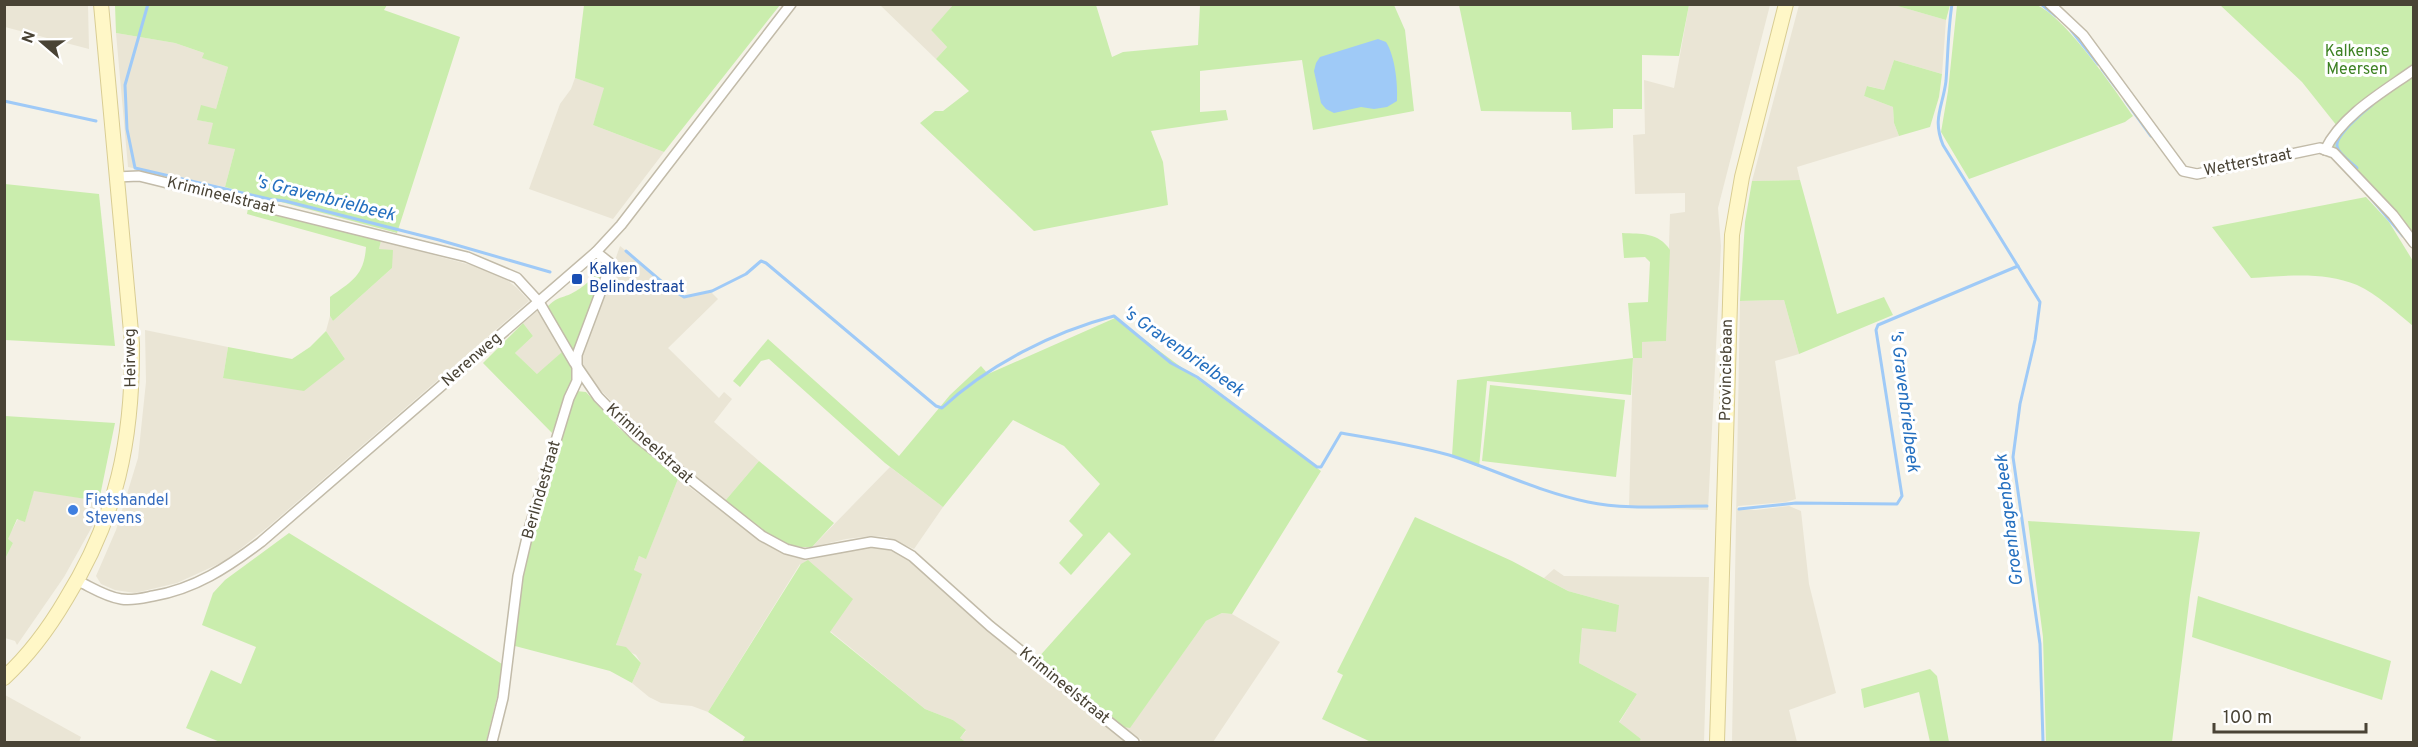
<svg xmlns="http://www.w3.org/2000/svg" width="2418" height="747" font-family="Overpass,sans-serif">
<rect width="100%" height="100%" fill="#f5f2e7"/>
<g fill="#eae5d5">
<path d="M4,5h84l1,44 -84,-22z"/>
<path d="M880,5h74l-23,25 16,17 -11,12z"/>
<path d="M1686,5h84l-52,203 3,38 -13,264 -79,-2 4,-150 8,-16 25,-1 4,-127 15,-2v-19l-50,1 -2,-59 12,-1 -1,-54 30,8 15,-83z"/>
<path d="M1799,5h95l52,15 -4,54 -48,-14 -10,30 -16,-4 -4,10 29,11 1,16 5,13 -102,31 3,13 -48,1z"/>
<path d="M116,33l59,10 29,10 -1,5 25,9 -12,42 -18,11 15,3 22,26 -10,38 -97,-20z"/>
<path d="M575,78l30,10 -12,37 71,27 -51,67 -84,-30 31,-85 11,-15z"/>
<path d="M381,241l116,31 20,16 12,13 -261,226 -43,34 -48,22 -42,10 -20,-3 -14,-6 -5,-8 20,-46 22,-72 8,-76 -1,-52 83,17 -5,31 122,-19 -19,-28 4,-15 3,5 59,-53 -13,-19z"/>
<path d="M620,246l65,52 26,-6 7,7 -50,49 51,50 5,-6 8,7 -18,23 45,39 -34,40 -76,-61 -61,-63 -5,-12 -1,-10z"/>
<path d="M1784,300l15,54 -24,7 21,138 -10,3 -48,4 -1,3 19,1 33,-4 12,5 8,73 27,109 -47,17 8,32h-65l8,-441z"/>
<path d="M537,311l16,23 9,18 -24,23 -23,-22 18,-17 -10,-13z"/>
<path d="M890,467l53,40 -29,42 -28,-12 -15,-1 -25,3 -34,8z"/>
<path d="M678,479l91,66 24,12 15,3 50,-11 19,-2 23,6 118,102 108,87h-160l-6,-4 6,-7 -13,-11 -28,-11 -95,-78 -30,-67 -92,148 -16,-6 -31,-3 -12,-6 -17,-14 9,-20 -5,-8 -20,-10 25,-70 -7,-5 5,-14 7,2z"/>
<path d="M34,490l65,11 -6,24 -29,52 -47,68 -2,-4 -10,-3v-79l8,-16 -6,-4 11,-20 7,2z"/>
<path d="M1554,569l10,7 145,1 -5,165h-65l2,-3 -22,-16 18,-29 -58,-31 3,-35 37,-23 -51,-14 -24,-13z"/>
<path d="M1222,613l10,1 48,28 -67,100h-69l-20,-15h6l76,-106z"/>
<path d="M5,695l76,42 -2,5h-74z"/>
</g>
<g fill="#caedad">
<path d="M954,4l142,1 16,52 11,-5 75,-7 2,-40h194l11,25 9,81 -101,19 -11,-70 -102,11v41l26,-2 2,10 -77,11 12,31 5,43 -134,26 -114,-108 15,-12h8l26,-20 -33,-32 11,-12 -16,-17z"/>
<path d="M115,5h272l-3,5 76,27 -63,196 -172,-46 10,-38 -27,-5 5,-21 -16,-3 4,-15 15,4 12,-42 -26,-9 2,-5 -29,-10 -59,-10z"/>
<path d="M584,5v-1l196,1 -116,147 -71,-27 11,-37 -29,-10z"/>
<path d="M1459,5l227,-1 3,1 -10,51 -37,-1v54h-29v19l-41,2 -1,-18 -90,-1z"/>
<path d="M1894,5l56,-1v1l-4,15z"/>
<path d="M1957,5c16,-1 68,-4 79,0 28,10 79,85 97,111l-8,6 -156,57 -28,-47 7,-41z"/>
<path d="M2220,5h193v231l-86,-97 10,-13 -35,-44z"/>
<path d="M1894,60l48,14 -3,23 -9,30 -31,9 -5,-13 -1,-16 -29,-11 3,-10 17,4z"/>
<path d="M1800,180l37,134 47,-17 9,18 -94,39 -15,-54 -44,1 5,-79 7,-41z"/>
<path d="M5,184l94,10 16,152 -110,-6z"/>
<path d="M2366,197l23,25 24,39v65c-17,-14 -36,-32 -56,-41 -34,-14 -71,-9 -106,-7l-39,-51z"/>
<path d="M248,208l133,33 -2,8 14,1 -1,18 -59,53 -3,-5v-19c22,-16 34,-21 36,-50l-119,-33z"/>
<path d="M1622,233c20,1 36,-1 48,17l-4,91 -24,1v16h-9l-2,37 -144,-14 -8,86 -27,-11 5,-76 176,-22 -5,-55 20,-1 2,-40 -5,-5 -21,1z"/>
<path d="M606,265l2,2 -33,88 -28,-48c12,-12 16,-8 29,-16 12,-7 20,-17 30,-26z"/>
<path d="M1115,318l206,153 -89,143 -10,-1 -16,8 -76,107 -6,-1 -87,-68 94,-105 -22,-22 -38,43 -12,-12 24,-28 -14,-14 31,-37 -36,-38 -51,-26 -70,87 -58,-44 -116,-104 -8,2 -21,26 -7,-6 35,-42 131,117 51,-61 31,-29 7,8z"/>
<path d="M523,323l10,13 -18,17 22,21 25,-22 13,19 -23,62 -69,-70z"/>
<path d="M326,331l19,28 -41,32 -81,-13 5,-31 64,12 18,-12z"/>
<path d="M1490,385l135,15 -9,77 -134,-16z"/>
<path d="M576,391l10,1 33,36 59,51 -32,80 -7,-3 -5,14 8,4 -26,71 10,2 15,16 -9,20 -22,-12 -95,-25c2,-88 36,-172 61,-255z"/>
<path d="M5,416l110,7 -16,78 -65,-10 -9,31 -8,-3 -9,20 5,4 -8,16z"/>
<path d="M759,461l75,62 -22,24c-34,3 -62,-27 -87,-46z"/>
<path d="M1415,517l97,44 56,30 51,14 -3,27 -34,-4 -3,35 58,31 -18,28 22,17 -2,3h-268l-49,-23 21,-44 -6,-3z"/>
<path d="M2028,521l172,11 -10,63 -18,147h-126l-3,-105z"/>
<path d="M289,533l213,131 -4,29 -12,49h-266l-34,-14 25,-58 30,14 15,-37 -54,-22 11,-32 12,-13z"/>
<path d="M808,560l45,39 -23,33 95,77 28,11 13,10 -6,8 6,4h-224l3,-5 -37,-25 93,-148z"/>
<path d="M2198,596l193,65 -9,39 -190,-63z"/>
<path d="M1930,669l7,7 12,66h-19l-11,-50 -55,16 -3,-19z"/>
</g>
<path fill="#9fcaf7" d="M1378,39l8,3c9,14 12,42 11,59l-10,6 -13,2 -13,-2 -27,6 -8,-4 -5,-6 -7,-32 2,-8 4,-6z"/>
<g fill="none" stroke-linecap="round" stroke-linejoin="round">
<g stroke="#9fcaf7" stroke-width="3">
<path d="M148,4l-23,81 2,44 8,39 134,31 16,2 154,39 111,32"/>
<path d="M376,4h5"/>
<path d="M1952,4c-4,26 -4,51 -6,77 -3,25 -14,38 -3,64l97,157 -5,38 -15,64 -7,53 27,187 3,98"/>
<path d="M2041,4l15,12"/>
<path d="M2071,30l27,34"/>
<path d="M2102,69l15,20"/>
<path d="M2125,100l26,36"/>
<path d="M4,101l92,20"/>
<path d="M2357,168c-6,-6 -19,-14 -20,-22 -2,-10 27,-35 35,-41"/>
<path d="M2370,197l33,39"/>
<path d="M626,251l43,37 15,9 28,-6 34,-17 15,-13 5,2 170,143 6,2c46,-43 111,-76 172,-92l57,47 26,14 120,90h4l20,-34c36,6 73,12 108,22 47,15 90,37 139,47 37,8 80,4 119,4"/>
<path d="M1739,509l57,-6 101,1 5,-8 -26,-166 2,-5 140,-59"/>
</g>
<g stroke="#c2bba9" stroke-width="12">
<g id="minor">
<path d="M2050,4l33,31 100,136 14,3 123,-26 14,5 59,62 21,28"/>
<path d="M2325,150c17,-35 58,-58 89,-80"/>
<path d="M116,177l23,-1 328,81 50,21 22,24 35,60 24,35 39,40 125,99 24,13 19,5 66,-12 22,3 19,11 78,70 144,116"/>
<path d="M78,581c13,6 28,16 43,18 11,2 22,-1 32,-3 42,-7 75,-29 108,-54l335,-290 25,-27 170,-221"/>
<path d="M492,742l11,-44 15,-122 11,-47 40,-131 8,-17v-26l34,-91 -15,-12"/>
</g>
</g>
<g stroke="#d9cd93" stroke-width="16">
<g id="secondary">
<path d="M4,678c25,-23 45,-50 62,-79 51,-82 67,-160 66,-256l-31,-339"/>
<path d="M1717,742l15,-507 10,-58 44,-173"/>
</g>
</g>
<use href="#minor" stroke="#fff" stroke-width="9"/>
<use href="#secondary" stroke="#fff7c7" stroke-width="14"/>
</g>
<rect fill="#1a4fb4" stroke="#fff" stroke-width="2" x="571" y="273" width="12" height="12" rx="3"/>
<circle fill="#3f7fe0" stroke="#fff" stroke-width="2" cx="73" cy="510" r="6"/>
<g text-anchor="middle" dominant-baseline="central" stroke-width="6" stroke-linejoin="round" paint-order="stroke">
<g font-size="16" fill="#3d8123" stroke="#fff">
<text x="2357" y="52">Kalkense<tspan x="2357" dy="18">Meersen</tspan></text>
</g>
<g font-size="16" fill="#494335" stroke="#fff">
<text transform="translate(2248 163) rotate(-11)">Wetterstraat</text>
<text transform="translate(221 196) rotate(14)">Krimineelstraat</text>
<text transform="translate(131 358) rotate(-91)">Heirweg</text>
<text transform="translate(472 360) rotate(-41)">Nerenweg</text>
<text transform="translate(1727 370) rotate(-89)">Provinciebaan</text>
<text transform="translate(649 444) rotate(42)">Krimineelstraat</text>
<text transform="translate(542 490) rotate(-74)">Berlindestraat</text>
<text transform="translate(1064 686) rotate(39)">Krimineelstraat</text>
</g>
<g font-size="16" fill="#164399" stroke="#fff" text-anchor="start">
<text x="589" y="270">Kalken<tspan x="589" dy="18">Belindestraat</tspan></text>
</g>
<g font-size="16" fill="#366cbe" stroke="#fff" text-anchor="start">
<text x="85" y="501">Fietshandel<tspan x="85" dy="18">Stevens</tspan></text>
</g>
<g font-size="18" font-style="italic" fill="#246fbf" stroke="#fff">
<text transform="translate(325 199) rotate(14)">'s Gravenbrielbeek</text>
<text transform="translate(1183 352) rotate(35)">'s Gravenbrielbeek</text>
<text transform="translate(1904 401) rotate(83)">'s Gravenbrielbeek</text>
<text transform="translate(2010 520) rotate(-97)">Groenhagenbeek</text>
</g>
</g>
<rect width="2418" height="747" fill="none" stroke="#494335" stroke-width="12"/>
<g transform="translate(42 42) rotate(290)" stroke="#ffffff" stroke-width="4.5" paint-order="stroke">
<path d="M0-4.5L10 22L0 15L-10 22Z" fill="#494335"/>
<text y="-9" font-size="16" font-weight="bold" text-anchor="middle" fill="#494335">N</text>
</g>
<path d="M2214 723v9h152v-9" fill="none" stroke="#494335" stroke-width="3"/>
<text x="2223" y="723" font-size="18" fill="#494335" stroke="#ffffff" stroke-width="4.5" paint-order="stroke">100 m</text>
</svg>
